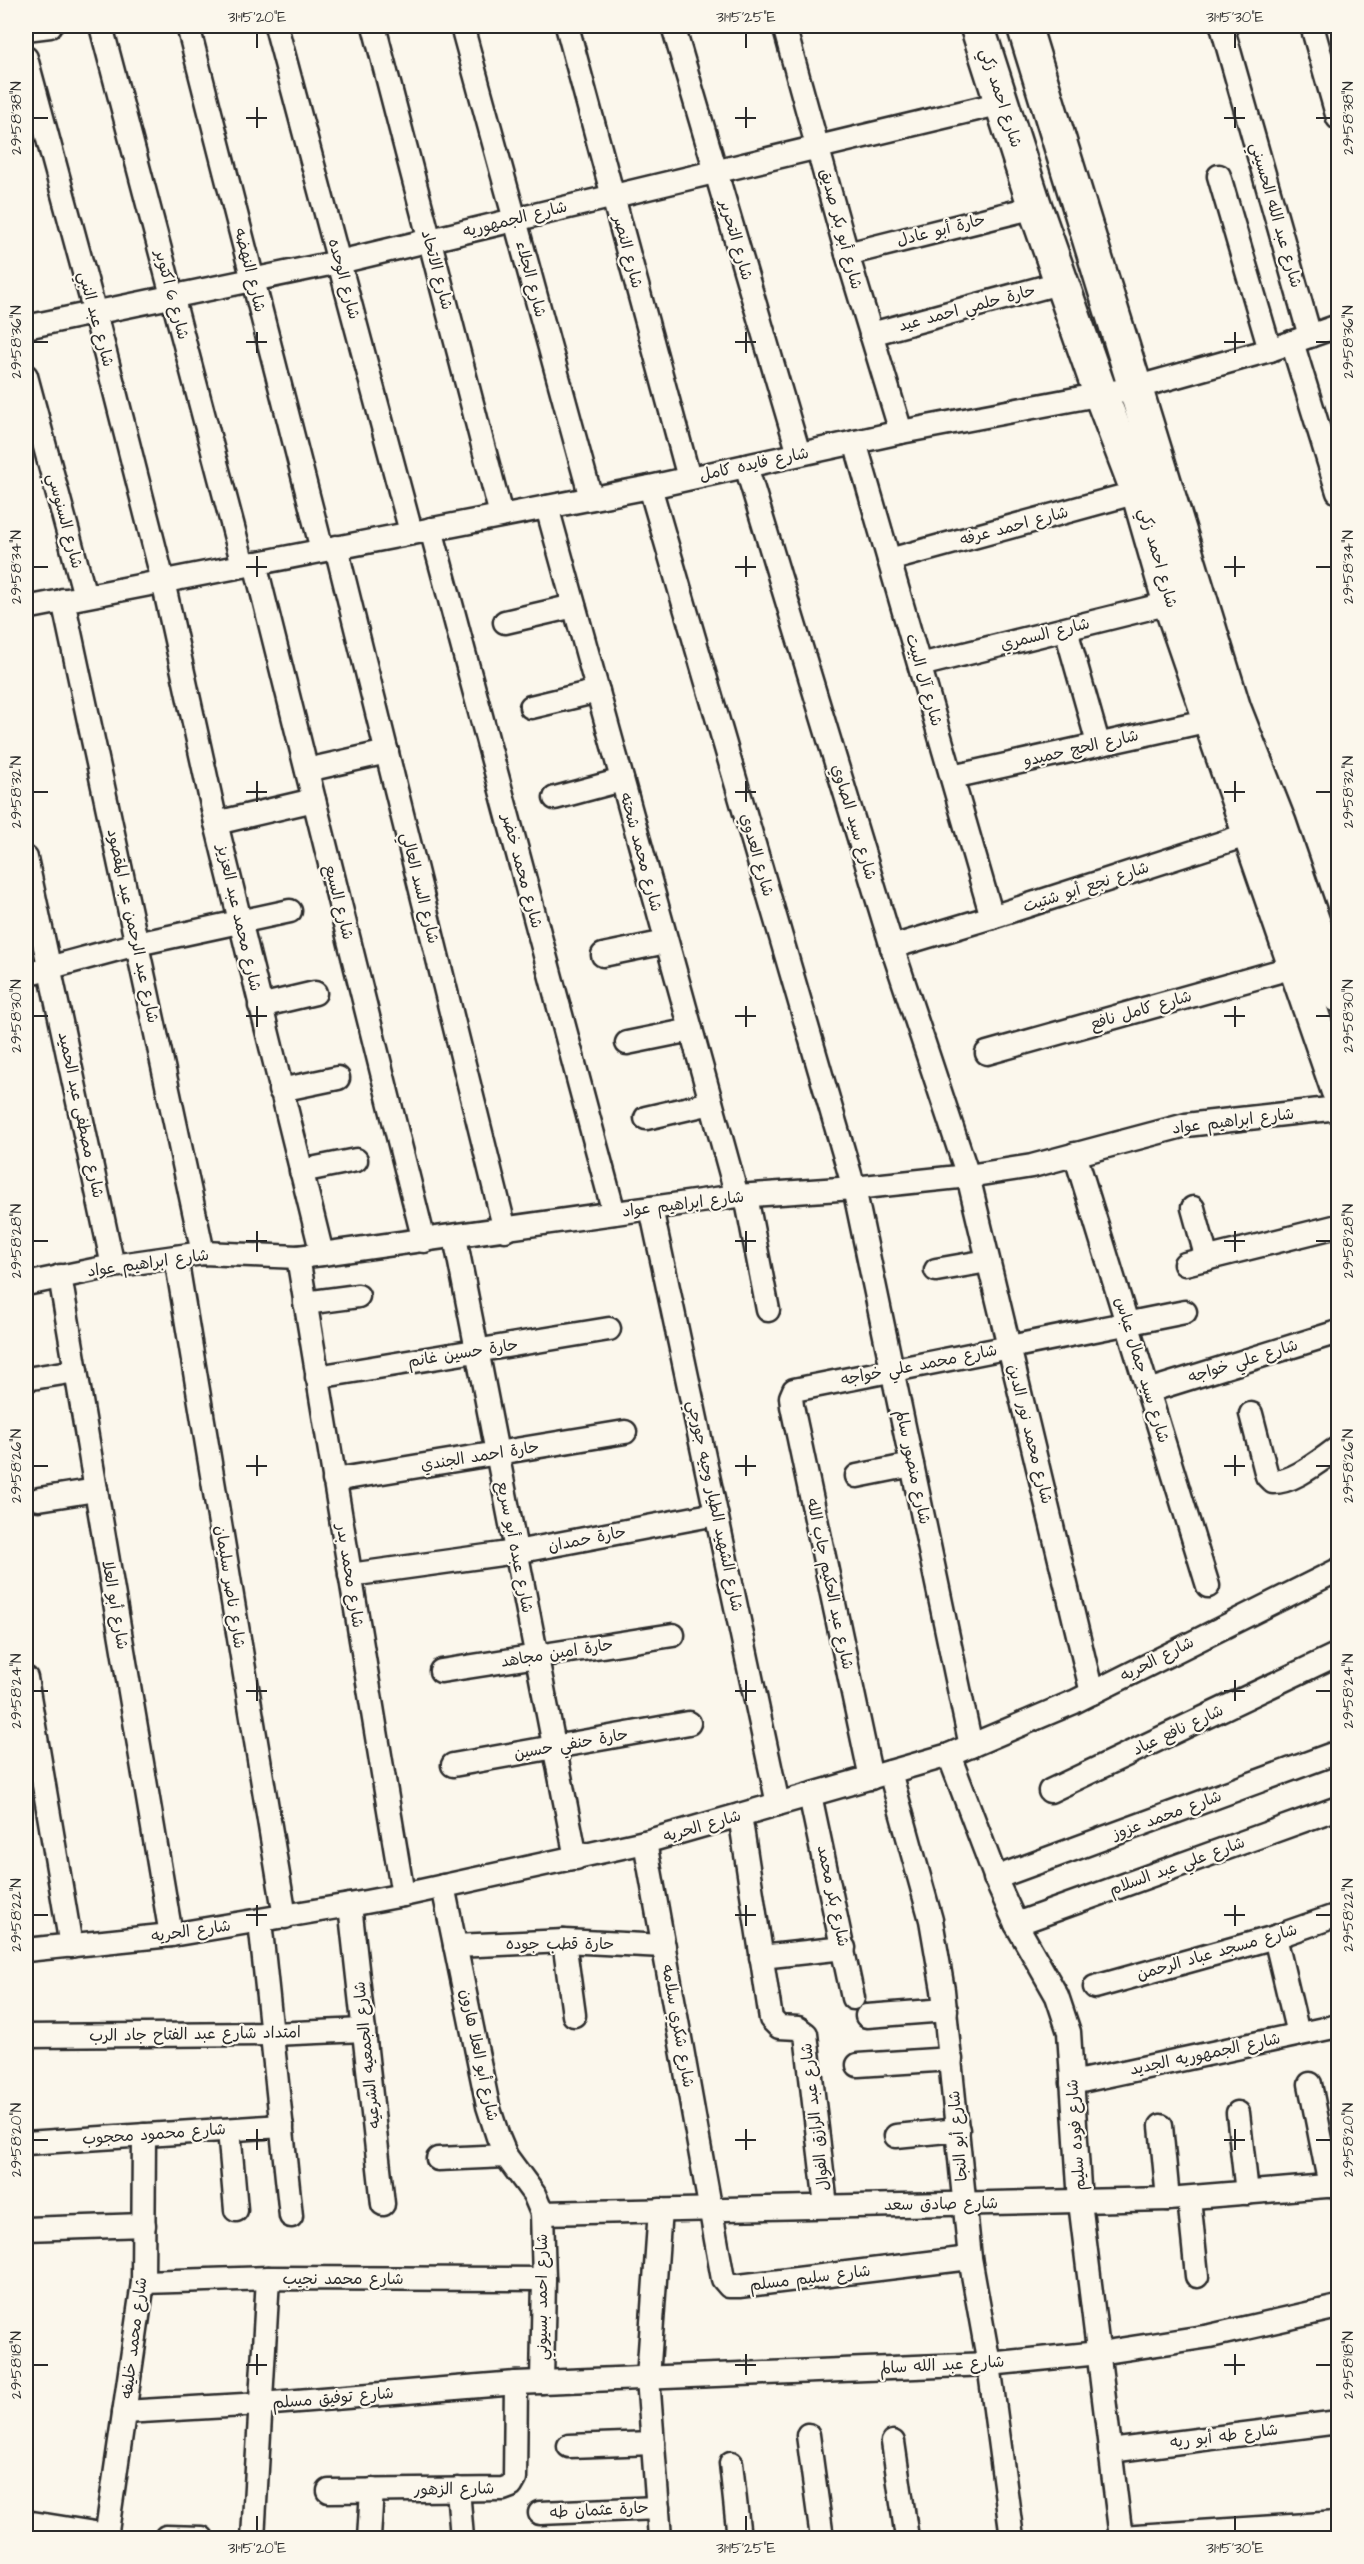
<svg xmlns="http://www.w3.org/2000/svg" width="1364" height="2564" font-family="'Architects Daughter','Playpen Sans Arabic',sans-serif">
<rect width="100%" height="100%" fill="#fbf7ec"/>
<filter id="ink" filterUnits="userSpaceOnUse"><feTurbulence type="fractalNoise" baseFrequency=".0167" numOctaves="2"/><feDisplacementMap in="SourceGraphic" scale="12" xChannelSelector="R" yChannelSelector="G"/><feConvolveMatrix kernelMatrix="1 2 1 2 8 2 1 2 1" color-interpolation-filters="sRGB"/></filter>
<g filter="url(#ink)">
<g fill="none" stroke-linecap="round" stroke-linejoin="round">
<g stroke="#2b2b2b" stroke-width="27">
<g id="street">
<path d="M101,26l142,539"/>
<path d="M188,26l134,524"/>
<path d="M276,26l135,506"/>
<path d="M374,26l127,489"/>
<path d="M462,26l129,472"/>
<path d="M567,26l122,452"/>
<path d="M673,26l126,428"/>
<path d="M784,26l63,228 54,178"/>
<path d="M1222,26l88,310"/>
<path d="M1312,26l26,92"/>
<path d="M26,29l24,-3"/>
<path d="M26,58l69,255 68,268 53,242 106,431"/>
<path d="M1219,176l51,174"/>
<path d="M847,254l188,-47"/>
<path d="M26,327l313,-65 663,-159"/>
<path d="M871,334l192,-52"/>
<path d="M1292,342l46,150"/>
<path d="M26,376l59,220"/>
<path d="M855,442l137,475"/>
<path d="M746,466l146,481 76,229 124,517"/>
<path d="M650,487l204,701 117,558"/>
<path d="M547,507l190,689"/>
<path d="M431,529l183,684"/>
<path d="M336,547l169,683"/>
<path d="M889,560l249,-68"/>
<path d="M255,563l169,678"/>
<path d="M63,600l140,653"/>
<path d="M26,608l624,-121 251,-55 233,-44 136,-38 68,-24"/>
<path d="M505,622l69,-16"/>
<path d="M1066,630l32,113"/>
<path d="M920,665l250,-62"/>
<path d="M531,707l67,-16"/>
<path d="M307,770l80,-18"/>
<path d="M952,777l258,-57"/>
<path d="M555,798l67,-18"/>
<path d="M216,823l98,-23"/>
<path d="M26,858l87,408"/>
<path d="M892,947l100,-30 270,-87"/>
<path d="M603,955l63,-13"/>
<path d="M26,974l111,-30 153,-33"/>
<path d="M260,1006l55,-13"/>
<path d="M627,1043l64,-13"/>
<path d="M987,1053l307,-86"/>
<path d="M280,1090l58,-12"/>
<path d="M646,1118l65,-15"/>
<path d="M1075,1154l133,432"/>
<path d="M301,1171l55,-11"/>
<path d="M746,1196l22,114"/>
<path d="M651,1208l127,596"/>
<path d="M1193,1208l14,51"/>
<path d="M455,1237l121,621"/>
<path d="M176,1257l109,660"/>
<path d="M298,1257l105,638"/>
<path d="M1185,1264l153,-38"/>
<path d="M936,1270l52,-9"/>
<path d="M60,1276l111,659"/>
<path d="M26,1284l87,-18 90,-13 95,4 24,-3 415,-58 117,-8 114,-12 64,-10 154,-41 152,-17"/>
<path d="M305,1303l53,-7"/>
<path d="M317,1377l292,-48"/>
<path d="M26,1379l50,-8"/>
<path d="M1148,1391l190,-59"/>
<path d="M1251,1414l16,62 6,6c22,0 47,-22 65,-34"/>
<path d="M857,1476l55,-11"/>
<path d="M334,1480l291,-48"/>
<path d="M39,1499l57,-9"/>
<path d="M350,1575l166,-23 200,-38"/>
<path d="M441,1671l232,-36"/>
<path d="M26,1678l45,268"/>
<path d="M949,1755l51,134 16,35 41,72 12,36 11,170 41,336"/>
<path d="M453,1765l236,-42"/>
<path d="M890,1772l41,148 12,70 27,268 19,106 23,174"/>
<path d="M871,1778l-79,-372 -1,-9 3,-7 391,-78"/>
<path d="M1050,1791l288,-137"/>
<path d="M810,1795l43,203"/>
<path d="M740,1815l31,204 8,8 19,1 8,6 20,172"/>
<path d="M645,1842l78,437 6,7h10l231,-28"/>
<path d="M995,1878l343,-126"/>
<path d="M443,1886l45,220 10,31 8,19 28,38 8,19 2,66 -2,103"/>
<path d="M350,1905l33,299"/>
<path d="M260,1921l31,295"/>
<path d="M1016,1924l322,-116"/>
<path d="M1275,1937l23,97"/>
<path d="M564,1941l10,74"/>
<path d="M455,1946l109,-5 100,5"/>
<path d="M26,1950l145,-15 179,-30 53,-10 242,-53 304,-87 125,-53 264,-132"/>
<path d="M761,1957l83,-9"/>
<path d="M1095,1987l180,-50 63,-22"/>
<path d="M867,2016l79,-6"/>
<path d="M26,2036l246,-2 92,-4"/>
<path d="M858,2065l93,-6"/>
<path d="M1072,2083l266,-57"/>
<path d="M1310,2084l20,102"/>
<path d="M1238,2113l9,80"/>
<path d="M1161,2126l7,73"/>
<path d="M229,2130l7,80"/>
<path d="M896,2136l62,-6"/>
<path d="M26,2143l256,-17"/>
<path d="M438,2159l68,-3"/>
<path d="M1189,2198l8,78"/>
<path d="M542,2213l626,-14 170,-14"/>
<path d="M26,2229l118,-4"/>
<path d="M143,2282l125,-4 276,1"/>
<path d="M124,2412l137,-8 255,-21 473,-19 110,-11 111,-17 128,-29"/>
<path d="M808,2435l14,103"/>
<path d="M893,2442l14,96"/>
<path d="M569,2446l84,-3"/>
<path d="M1110,2451l228,-29"/>
<path d="M731,2463l8,75"/>
<path d="M458,2489l4,49"/>
<path d="M329,2491l174,-2 8,-3 4,-7 1,-96"/>
<path d="M540,2513l118,-5"/>
<path d="M26,2522l81,13"/>
<path d="M166,2537l36,1"/>
<path d="M1121,2537l217,-14"/>
<path d="M106,2538l37,-256 1,-147"/>
<path d="M253,2538l15,-260"/>
<path d="M369,2538l3,-48"/>
<path d="M660,2538l-12,-160 12,-168"/>
</g>
</g>
<g stroke="#2b2b2b" stroke-width="38">
<g id="secondary">
<path d="M977,26l58,181 66,188 37,97 32,111 168,487"/>
<path d="M1024,26l210,683 45,114 59,172"/>
</g>
</g>
<use href="#street" stroke="#fbf7ec" stroke-width="22"/>
<use href="#secondary" stroke="#fbf7ec" stroke-width="33"/>
</g>
</g>
<path fill="none" stroke="#2b2b2b" stroke-width="2" d="M257,33v15M746,33v15M1235,33v15M257,107v21M746,107v21M1235,107v21M33,118h15M246,118h21M735,118h21M1224,118h21M1316,118h15M257,332v21M746,332v21M1235,332v21M33,342h15M246,342h21M735,342h21M1224,342h21M1316,342h15M257,556v21M746,556v21M1235,556v21M33,567h15M246,567h21M735,567h21M1224,567h21M1316,567h15M257,781v21M746,781v21M1235,781v21M33,792h15M246,792h21M735,792h21M1224,792h21M1316,792h15M257,1006v21M746,1006v21M1235,1006v21M33,1016h15M246,1016h21M735,1016h21M1224,1016h21M1316,1016h15M257,1231v21M746,1231v21M1235,1231v21M33,1241h15M246,1241h21M735,1241h21M1224,1241h21M1316,1241h15M257,1455v21M746,1455v21M1235,1455v21M33,1466h15M246,1466h21M735,1466h21M1224,1466h21M1316,1466h15M257,1680v21M746,1680v21M1235,1680v21M33,1691h15M246,1691h21M735,1691h21M1224,1691h21M1316,1691h15M257,1905v21M746,1905v21M1235,1905v21M33,1915h15M246,1915h21M735,1915h21M1224,1915h21M1316,1915h15M257,2129v21M746,2129v21M1235,2129v21M33,2140h15M246,2140h21M735,2140h21M1224,2140h21M1316,2140h15M257,2354v21M746,2354v21M1235,2354v21M33,2365h15M246,2365h21M735,2365h21M1224,2365h21M1316,2365h15M257,2516v15M746,2516v15M1235,2516v15"/>
<g text-anchor="middle" dominant-baseline="central" stroke-width="4.5" stroke-linejoin="round" paint-order="stroke">
<g font-size="16" fill="#2b2b2b" stroke="#fbf7ec">
<text transform="translate(1001 98) rotate(72)">شارع احمد زكي</text>
<text transform="translate(1276 215) rotate(74)">شارع عبد الله الحسيني</text>
<text transform="translate(515 219) rotate(-14)">شارع الجمهوريه</text>
<text transform="translate(841 229) rotate(75)">شارع أبو بكر صديق</text>
<text transform="translate(941 230) rotate(-14)">حارة أبو عادل</text>
<text transform="translate(736 240) rotate(74)">شارع التحرير</text>
<text transform="translate(628 252) rotate(75)">شارع النصر</text>
<text transform="translate(250 270) rotate(76)">شارع النهضه</text>
<text transform="translate(437 270) rotate(75)">شارع الاتحاد</text>
<text transform="translate(344 279) rotate(75)">شارع الوحده</text>
<text transform="translate(531 279) rotate(75)">شارع الجلاء</text>
<text transform="translate(172 295) rotate(75)">شارع 6 اكتوبر</text>
<text transform="translate(967 308) rotate(-15)">حارة حلمي احمد عيد</text>
<text transform="translate(96 319) rotate(75)">شارع عبد النبي</text>
<text transform="translate(754 464) rotate(-12)">شارع فايده كامل</text>
<text transform="translate(65 521) rotate(75)">شارع السنوسي</text>
<text transform="translate(1014 526) rotate(-15)">شارع احمد عرفه</text>
<text transform="translate(1158 558) rotate(74)">شارع احمد زكي</text>
<text transform="translate(1045 634) rotate(-14)">شارع السمري</text>
<text transform="translate(924 680) rotate(74)">شارع آل البيت</text>
<text transform="translate(1081 748) rotate(-13)">شارع الحج حميدو</text>
<text transform="translate(854 822) rotate(73)">شارع سيد الصاوي</text>
<text transform="translate(641 852) rotate(75)">شارع محمد شحته</text>
<text transform="translate(757 855) rotate(74)">شارع العدوي</text>
<text transform="translate(522 871) rotate(75)">شارع محمد خضر</text>
<text transform="translate(1086 887) rotate(-18)">شارع نجع أبو شتيت</text>
<text transform="translate(420 888) rotate(76)">شارع السد العالي</text>
<text transform="translate(339 902) rotate(76)">شارع السبع</text>
<text transform="translate(239 918) rotate(77)">شارع محمد عبد العزيز</text>
<text transform="translate(133 926) rotate(78)">شارع عبد الرحمن عبد المقصود</text>
<text transform="translate(1141 1010) rotate(-16)">شارع كامل نافع</text>
<text transform="translate(81 1115) rotate(78)">شارع مصطفى عبد الحميد</text>
<text transform="translate(1233 1121) rotate(-7)">شارع ابراهيم عواد</text>
<text transform="translate(683 1204) rotate(-7)">شارع ابراهيم عواد</text>
<text transform="translate(148 1263) rotate(-8)">شارع ابراهيم عواد</text>
<text transform="translate(463 1353) rotate(-9)">حارة حسين غانم</text>
<text transform="translate(1243 1361) rotate(-17)">شارع علي خواجه</text>
<text transform="translate(919 1365) rotate(-11)">شارع محمد علي خواجه</text>
<text transform="translate(1142 1370) rotate(73)">شارع سيد جمال عباس</text>
<text transform="translate(1030 1434) rotate(76)">شارع محمد نور الدين</text>
<text transform="translate(480 1456) rotate(-9)">حارة احمد الجندي</text>
<text transform="translate(913 1467) rotate(78)">شارع منصور سالم</text>
<text transform="translate(715 1506) rotate(78)">شارع الشهيد الطيار وجيه جورجي</text>
<text transform="translate(587 1539) rotate(-11)">حارة حمدان</text>
<text transform="translate(515 1547) rotate(79)">شارع عبده أبو سريع</text>
<text transform="translate(350 1576) rotate(81)">شارع محمد بدر</text>
<text transform="translate(830 1584) rotate(78)">شارع عبد الحكيم جاب الله</text>
<text transform="translate(230 1587) rotate(81)">شارع ناصر سليمان</text>
<text transform="translate(115 1605) rotate(80)">شارع أبو العلا</text>
<text transform="translate(557 1653) rotate(-9)">حارة امين مجاهد</text>
<text transform="translate(1157 1659) rotate(-27)">شارع الحريه</text>
<text transform="translate(1178 1730) rotate(-25)">شارع نافع عياد</text>
<text transform="translate(571 1744) rotate(-10)">حارة حنفي حسين</text>
<text transform="translate(1167 1815) rotate(-20)">شارع محمد عزوز</text>
<text transform="translate(702 1826) rotate(-16)">شارع الحريه</text>
<text transform="translate(1177 1866) rotate(-20)">شارع علي عبد السلام</text>
<text transform="translate(833 1896) rotate(78)">شارع بكر محمد</text>
<text transform="translate(191 1931) rotate(-8)">شارع الحريه</text>
<text x="560" y="1944">حارة قطب جوده</text>
<text transform="translate(1217 1952) rotate(-16)">شارع مسجد عباد الرحمن</text>
<text transform="translate(678 2026) rotate(80)">شارع شكري سلامه</text>
<text transform="translate(195 2034) rotate(-1)">امتداد شارع عبد الفتاح جاد الرب</text>
<text transform="translate(1205 2054) rotate(-12)">شارع الجمهوريه الجديد</text>
<text transform="translate(367 2055) rotate(-96)">شارع الجمعيه الشرعيه</text>
<text transform="translate(479 2055) rotate(78)">شارع أبو العلا هارون</text>
<text transform="translate(815 2117) rotate(-97)">شارع عبد الرازق الفوال</text>
<text transform="translate(154 2134) rotate(-4)">شارع محمود محجوب</text>
<text transform="translate(1076 2135) rotate(-94)">شارع فوده سليم</text>
<text transform="translate(958 2136) rotate(-95)">شارع أبو النجا</text>
<text transform="translate(941 2204) rotate(-1)">شارع صادق سعد</text>
<text transform="translate(810 2278) rotate(-7)">شارع سليم مسلم</text>
<text x="343" y="2279">شارع محمد نجيب</text>
<text transform="translate(542 2297) rotate(-90)">شارع احمد بسيوني</text>
<text transform="translate(134 2338) rotate(-83)">شارع محمد خليفه</text>
<text transform="translate(942 2365) rotate(-3)">شارع عبد الله سالم</text>
<text transform="translate(333 2398) rotate(-5)">شارع توفيق مسلم</text>
<text transform="translate(1224 2436) rotate(-7)">شارع طه أبو ريه</text>
<text transform="translate(454 2489) rotate(-1)">شارع الزهور</text>
<text transform="translate(599 2510) rotate(-3)">حارة عثمان طه</text>
</g>
</g>
<rect width="1364" height="2564" fill="none" stroke="#fbf7ec" stroke-width="66"/>
<rect x="33" y="33" width="1298" height="2498" fill="none" stroke="#2b2b2b" stroke-width="2"/>
<g font-size="15" text-anchor="middle" fill="#2b2b2b">
<text x="257" y="22">31°15'20"E</text>
<text x="746" y="22">31°15'25"E</text>
<text x="1235" y="22">31°15'30"E</text>
<text transform="translate(16 118) rotate(-90)" y="5">29°58'38"N</text>
<text transform="translate(1348 118) rotate(-90)" y="5">29°58'38"N</text>
<text transform="translate(16 342) rotate(-90)" y="5">29°58'36"N</text>
<text transform="translate(1348 342) rotate(-90)" y="5">29°58'36"N</text>
<text transform="translate(16 567) rotate(-90)" y="5">29°58'34"N</text>
<text transform="translate(1348 567) rotate(-90)" y="5">29°58'34"N</text>
<text transform="translate(16 792) rotate(-90)" y="5">29°58'32"N</text>
<text transform="translate(1348 792) rotate(-90)" y="5">29°58'32"N</text>
<text transform="translate(16 1016) rotate(-90)" y="5">29°58'30"N</text>
<text transform="translate(1348 1016) rotate(-90)" y="5">29°58'30"N</text>
<text transform="translate(16 1241) rotate(-90)" y="5">29°58'28"N</text>
<text transform="translate(1348 1241) rotate(-90)" y="5">29°58'28"N</text>
<text transform="translate(16 1466) rotate(-90)" y="5">29°58'26"N</text>
<text transform="translate(1348 1466) rotate(-90)" y="5">29°58'26"N</text>
<text transform="translate(16 1691) rotate(-90)" y="5">29°58'24"N</text>
<text transform="translate(1348 1691) rotate(-90)" y="5">29°58'24"N</text>
<text transform="translate(16 1915) rotate(-90)" y="5">29°58'22"N</text>
<text transform="translate(1348 1915) rotate(-90)" y="5">29°58'22"N</text>
<text transform="translate(16 2140) rotate(-90)" y="5">29°58'20"N</text>
<text transform="translate(1348 2140) rotate(-90)" y="5">29°58'20"N</text>
<text transform="translate(16 2365) rotate(-90)" y="5">29°58'18"N</text>
<text transform="translate(1348 2365) rotate(-90)" y="5">29°58'18"N</text>
<text x="257" y="2553">31°15'20"E</text>
<text x="746" y="2553">31°15'25"E</text>
<text x="1235" y="2553">31°15'30"E</text>
</g>
</svg>
